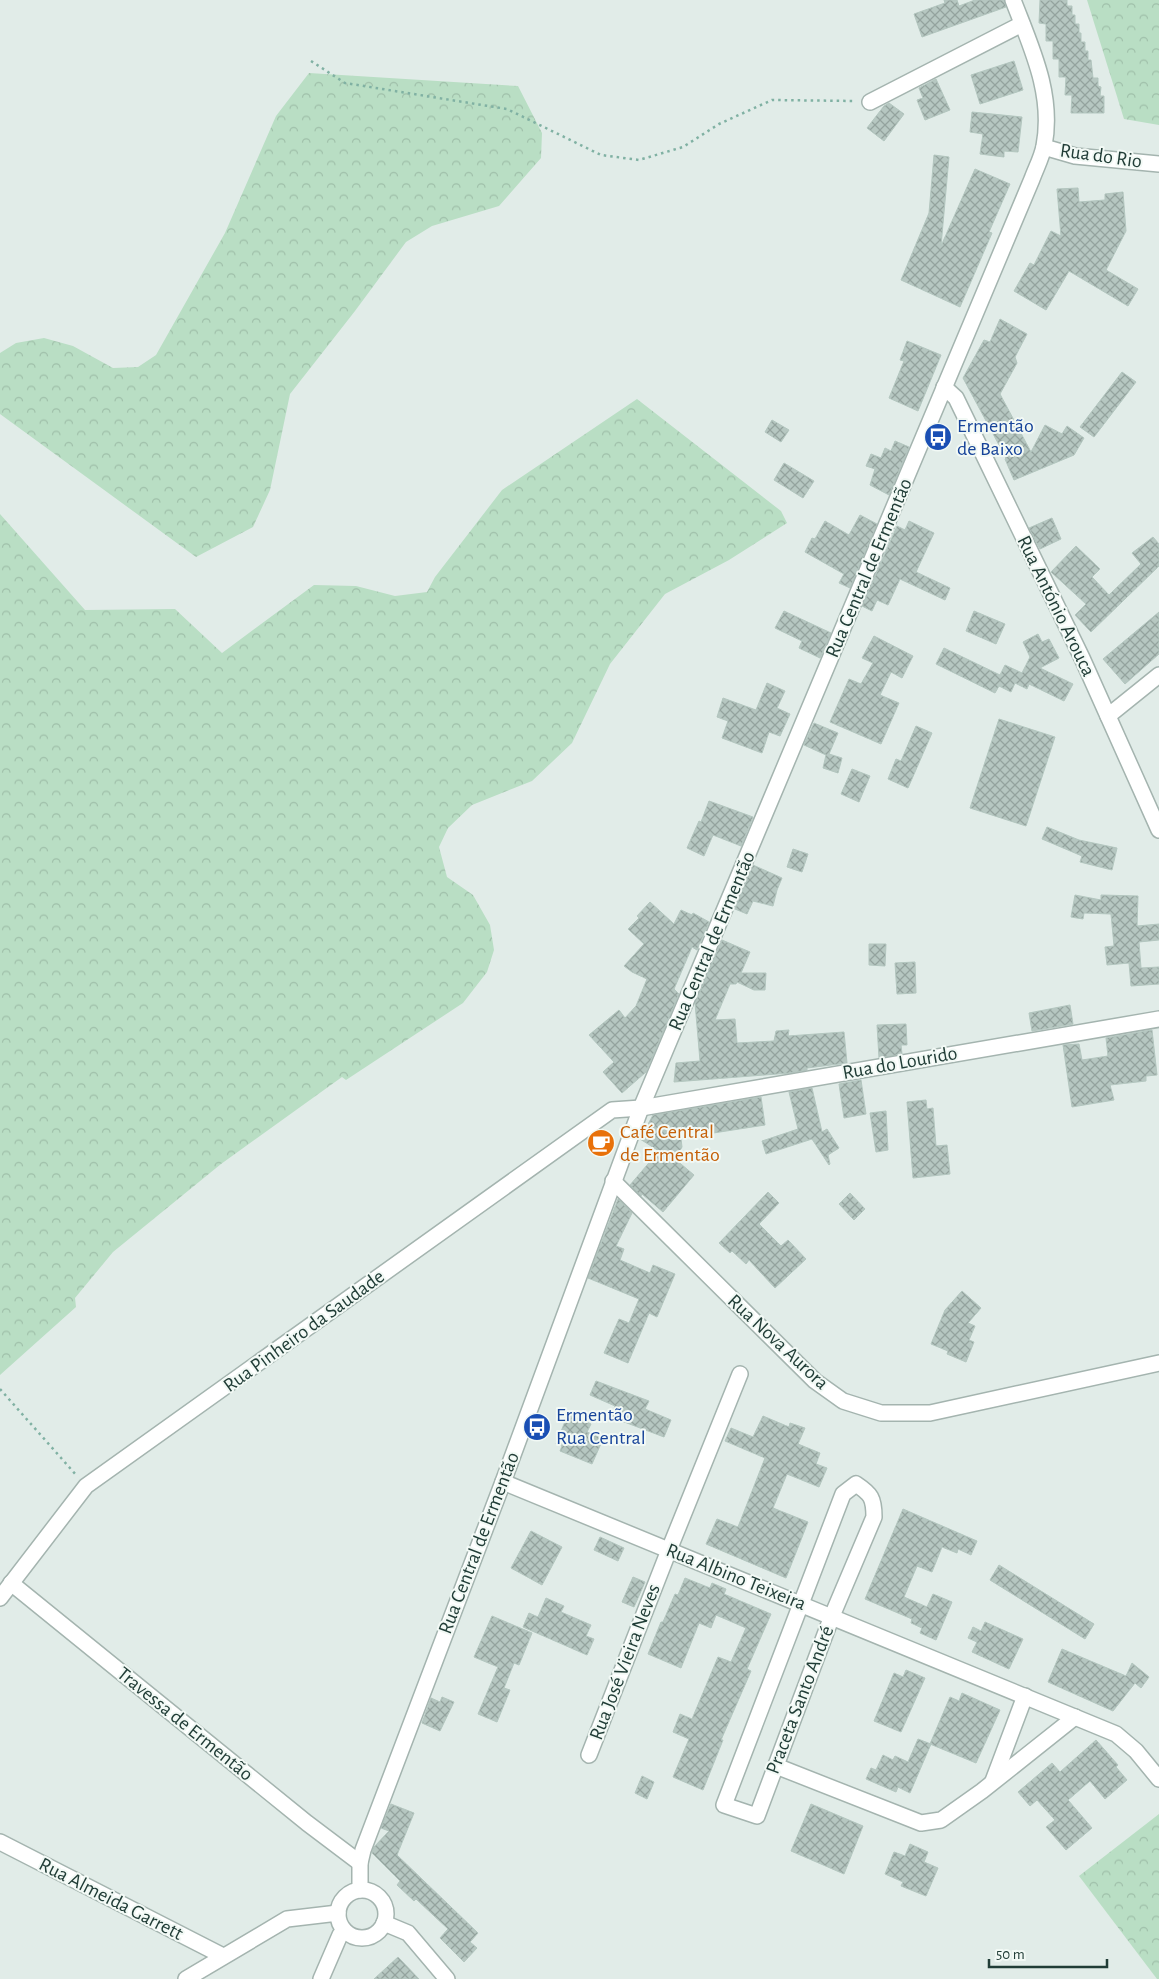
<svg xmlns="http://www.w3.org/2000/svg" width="1159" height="1979" font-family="'Alegreya Sans',sans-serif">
<defs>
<pattern id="forest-crowns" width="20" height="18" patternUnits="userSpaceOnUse" patternTransform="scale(1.25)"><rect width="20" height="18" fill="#b9dec4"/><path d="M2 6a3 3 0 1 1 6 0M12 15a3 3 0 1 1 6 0" fill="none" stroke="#9fbfa9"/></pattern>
<pattern id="building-cross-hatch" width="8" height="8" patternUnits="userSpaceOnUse" patternTransform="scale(1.25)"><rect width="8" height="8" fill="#b6c7c1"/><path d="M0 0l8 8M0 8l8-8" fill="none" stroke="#94a39e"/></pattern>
</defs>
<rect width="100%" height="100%" fill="#e1ece8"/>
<g fill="url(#forest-crowns)">
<path d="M1087,0h72v125l-35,-6z"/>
<path d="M309,73l209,13 24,47 -1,25 -42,48 -67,20 -26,16 -51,69 -65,83 -20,96 -17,37 -57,30 -196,-143v-61l16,-10 28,-5 29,8 40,22 25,-1 18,-12 69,-122 51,-117z"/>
<path d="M637,399l144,112 6,12 -58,37 -64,34 -55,70 -38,79 -40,38 -60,24 -24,23 -9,19 8,30 26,18 17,30 4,25 -7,22 -24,31 -117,77 -4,-3 -121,87 -108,88 -38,46 1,9 -76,68v-861l85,96 90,-1 47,44 92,-68 42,1 39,10 32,-4 8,-15 67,-87z"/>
<path d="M1159,1814v165h-2l-78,-103z"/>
</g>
<g fill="url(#building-cross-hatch)" stroke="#b3c6bf">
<path d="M944,0h13l2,6 16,-6h29l2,7 -84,30 -8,-23 31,-11z"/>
<path d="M1040,0h27v6h5v9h3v9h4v9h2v9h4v9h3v9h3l2,18h5v8l3,1 -1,9h4v17h-33l1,-18h-7l1,-18h-7v-18h-6v-18h-7v-17l-7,-1z"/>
<path d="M1014,61l9,29 -43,14 -9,-29z"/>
<path d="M936,79l14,31 -25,10 -8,-20 6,-2 -4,-10z"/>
<path d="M889,103l15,11 -20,27 -17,-13 17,-22z"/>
<path d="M972,112l50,5 -4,35 -14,-1v6l-24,-3 3,-20 -13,-2z"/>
<path d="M934,155l15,2 -8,89 34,-77 35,15 -21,48 3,1 -32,74 -59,-27 28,-67z"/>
<path d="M1078,188l1,14 26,-2v-6l18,-2 3,39 -20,39 32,19 -10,17 -59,-35 -23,39 -32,-19 16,-28 4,2 17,-34 10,5 -4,-47z"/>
<path d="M1000,319l27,15 -12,23 2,6 -17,31 31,58 14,-27 17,9 5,-8 17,12 -10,17 -60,25 -9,-21 1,-1 -43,-80 21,-38 6,2z"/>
<path d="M907,341l34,14 -23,56 -29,-13 15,-37 -4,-1z"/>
<path d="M1122,372l14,10 -42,55 -14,-10z"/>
<path d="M772,420l17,10 -8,12 -16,-10z"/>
<path d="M895,441l14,6 -20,48 -19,-10 5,-16 -9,-3 5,-12 10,4 4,-10 6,3z"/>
<path d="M784,463l30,18 -11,17 -29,-18z"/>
<path d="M860,515l17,9 -27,64 -11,-5 5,-9 -39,-22 7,-14 3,1 10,-18 24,14z"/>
<path d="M1052,518l9,21 -21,10 -11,-21z"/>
<path d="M909,521l25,12 -18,39 34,16 -5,12 -45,-21 -12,26 -11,-5 -5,11 -10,-5 35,-80 8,4z"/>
<path d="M1153,537l6,7v22l-68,66 -16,-17 11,-11 -35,-32 25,-26 24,23 -8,8 17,18 32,-31 -9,-11z"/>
<path d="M784,611l47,22 -11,25 -21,-10 3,-7 -27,-13z"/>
<path d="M974,611l31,13 -9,20 -30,-13z"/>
<path d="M1159,612v42l-34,30 -22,-25z"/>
<path d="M1038,634l4,8 7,-3 10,19 -19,10 33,16 -9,17 -35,-17 -2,5 -12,-6 -4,9 -12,-6 -4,7 -59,-29 8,-16 56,27 5,-10 17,8 8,-16 -7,-15z"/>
<path d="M874,636l39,20 -11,22 -11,-6 -11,23 19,8 -18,41 -51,-22 19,-43 12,5 12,-21 -11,-5z"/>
<path d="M767,683l18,8 -8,17 13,6 -10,22 -11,-4 -7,21 -40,-15 6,-17 -11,-4 6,-19 33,12z"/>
<path d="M999,719l56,18 -29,89 -56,-18z"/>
<path d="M814,723l24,10 -9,21 13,4 -4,15 -15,-5 3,-13 -22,-10z"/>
<path d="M916,726l16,7 -24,55 -20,-9 8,-20 5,2z"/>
<path d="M852,769l18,7 -11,26 -18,-8z"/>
<path d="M709,801l44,16 -12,29 -28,-11 -9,21 -17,-8 12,-27 2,1z"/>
<path d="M1047,827l32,13 38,8 -5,22 -32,-8 2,-6 -40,-17z"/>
<path d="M793,849l15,5 -6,18 -15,-5z"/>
<path d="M753,865l29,13 -5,12 -4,16 -20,-5 -6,13 -12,-5z"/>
<path d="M1075,895l26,5v-5l37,1 -1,30 22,-2v16l-20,2 2,26 18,-1v17l-28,2 -2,-23 -22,2 -2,-18 9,-1 -3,-32 -27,-1 -1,6 -12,-2z"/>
<path d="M650,902l24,22 7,-14 11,5 1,-2 16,9 -12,28 -5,-3 -18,42 5,5 -33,78 -24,21 -19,-21 11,-10 -25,-27 30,-25 6,8 11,-12 11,-27 -15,-7 -8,-6 20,-22 -16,-15 11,-11 -2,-2z"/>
<path d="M722,940l28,12 -9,21h25l-1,17h-11l-17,-8 -1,2h-6l-15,36 20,-1 2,24 37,-2 2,-10 13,-1 -1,6 56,-4 3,31 -40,5v2l-17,3 -116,9 2,-19 24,-2 -5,-58z"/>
<path d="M869,944h17l-1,22 -16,-1z"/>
<path d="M915,962l1,31 -19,1 -2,-31z"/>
<path d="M1070,1005l3,19 -41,7 -3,-18z"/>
<path d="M906,1024l1,21h-6l1,9 -23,4 -2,-33z"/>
<path d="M1152,1030l5,45 -11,1v5l-36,4 4,15 -42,7 -9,-62 16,-1 3,16 26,-4 -2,-18z"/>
<path d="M861,1080l5,34 -22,4 -5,-34z"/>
<path d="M812,1088l10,44 5,-3 12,19 -11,7 2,9 -1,1 -17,-26 -46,15 -4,-13 36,-12 -9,-37z"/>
<path d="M761,1097l4,28 -58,9 -1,-7 -26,4 2,16 -7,12 19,16 -31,37 -21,-18 -1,2 -11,-11 29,-34 -19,-12 13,-24z"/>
<path d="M926,1100l1,9 6,-1 3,38 11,-1 3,29 -37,4 -6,-76z"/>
<path d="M886,1111l2,39 -12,2 -6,-39z"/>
<path d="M768,1192l11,11 -20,21 22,22 7,-6 18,19 -31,29 -26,-28 -3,4 -14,-13 -2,2 -11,-10z"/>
<path d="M850,1193l15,16 -11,11 -15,-16z"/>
<path d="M618,1199l14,14 -16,33 8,3 -4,11 30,13 3,-8 22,9 -18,43 -8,-4 -21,50 -24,-10 15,-34 10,4 10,-24 -51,-21z"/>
<path d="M962,1291l19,17 -13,15 7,3 -6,14 5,2 -8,20 -19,-8 1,-3 -17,-7 14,-34z"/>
<path d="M596,1381l53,20 -4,8 26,11 -7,17 -53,-20 4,-11 -25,-11z"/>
<path d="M568,1414l23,10 -4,8 16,7 -11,25 -32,-13 2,-5 -6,-2z"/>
<path d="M763,1416l26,11 1,-4 15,5 -7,16 22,9 -4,11 11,4 -8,19 -32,-13 -14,34 35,14 -22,56 -80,-34 11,-25 21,8 27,-69 -40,-17 6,-13 22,9z"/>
<path d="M903,1509l74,32 -6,14 -13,-6 -1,4 -15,-6 -10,25 -15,-6 -13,31 23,10 6,-13 19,8 -16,38 -16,-7 2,-5 -11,-5 1,-4 -47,-20z"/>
<path d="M531,1531l31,16 -20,38 -31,-17z"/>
<path d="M600,1537l24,11 -6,13 -24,-11z"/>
<path d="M999,1565l95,59 -9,15 -95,-59z"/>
<path d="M633,1577l12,5 -11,25 -12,-5z"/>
<path d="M685,1578l25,10 2,-5 14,6 -2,5 47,20 -24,55 4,2 -30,69h2l-20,50 -30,-13 16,-38 -16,-7 7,-18 12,5 26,-62 13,5 15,-34 -30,-13 -5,13 -12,-5 -18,45 -33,-14 13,-32h2l12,-28 3,1z"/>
<path d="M546,1598l18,8 -3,6 30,13 -5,11 8,3 -7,16 -64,-28 6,-14 9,4z"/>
<path d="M492,1616l40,17 -13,32 -5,-2 -10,25 6,2 -13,32 -19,-8 20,-47 -24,-10z"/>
<path d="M985,1622l38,17 -14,30 -37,-17 5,-10 -9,-4 5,-11 8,4z"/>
<path d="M1062,1649l64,27 6,-13 17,14 -8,11 -6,-5 -22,28 -65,-29z"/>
<path d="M906,1670l19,8 -24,54 -27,-11 20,-48 9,4z"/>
<path d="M962,1693l38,17 -24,53 -46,-19 20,-47 9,4z"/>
<path d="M442,1697l12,5 -14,29 -18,-8 9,-25 9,4z"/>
<path d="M918,1739l13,5 -21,49 -12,-6 -2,5 -30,-13 5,-11 5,2 7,-15 10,5 2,-4 13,6z"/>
<path d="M1096,1740l22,25 -2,2 11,13 -22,19 -15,-18 -22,19 24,28 -26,22 -20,-23 9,-7 -18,-20 -7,6 -12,-14 34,-29 8,9z"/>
<path d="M642,1776l12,6 -7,17 -12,-6z"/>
<path d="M391,1804l23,9 -17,42 81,78 -8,9 7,6 -13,14 -24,-24 8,-9 -32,-30 -2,2 -17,-16 3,-4 -28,-28 2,-6 15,-16 -8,-3z"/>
<path d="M811,1804l52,22 -19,48 -53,-23z"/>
<path d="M910,1844l18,8 -4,10 14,6 -12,28 -25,-10 2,-4 -18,-8 9,-22 11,4z"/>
<path d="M398,1957l21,22h-45z"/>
</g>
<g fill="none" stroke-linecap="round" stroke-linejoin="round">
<g stroke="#a4b4af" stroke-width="18">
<g id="minor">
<path d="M870,102l152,-78"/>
<path d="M1044,147l31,9 84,8"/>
<path d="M944,387l12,11 126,260 77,172"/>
<path d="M1108,716l51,-41"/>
<path d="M613,1181l202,200 28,20 38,12h49l229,-50"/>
<path d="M503,1482l613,252 20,17 23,28"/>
<path d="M856,1484c15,10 18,14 18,33l-42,99 -75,200 -33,-11 119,-311z"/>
<path d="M11,1583l296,240 53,40"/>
<path d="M0,1598l86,-112 526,-376 29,-2 518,-89"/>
<path d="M589,1755l80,-205 71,-176"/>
<path d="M776,1766l145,57 20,-3 41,-29 93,-74"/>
<path d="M993,1781l32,-85"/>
<path d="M0,1842l223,114"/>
<circle cx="362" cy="1914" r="24"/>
<path d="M360,1890v-27l3,-13 140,-368 138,-374 391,-929c4,-11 10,-22 12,-33 10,-52 -13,-99 -31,-146"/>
<path d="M384,1923l24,10 39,46"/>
<path d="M186,1979l101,-60 51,-6"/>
<path d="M321,1979l19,-44 4,-4"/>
</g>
</g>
<g stroke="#80b1a3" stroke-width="2.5" stroke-dasharray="2.5 4" stroke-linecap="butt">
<path d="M311,61l34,22 162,26 94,46 38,5 44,-13 36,-23 53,-24 84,1"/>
<path d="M0,1389l77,87"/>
</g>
<use href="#minor" stroke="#fff" stroke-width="15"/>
</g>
<defs>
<g id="bus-disc" transform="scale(1.4375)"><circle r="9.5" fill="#1a4fb4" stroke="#f2f9f5"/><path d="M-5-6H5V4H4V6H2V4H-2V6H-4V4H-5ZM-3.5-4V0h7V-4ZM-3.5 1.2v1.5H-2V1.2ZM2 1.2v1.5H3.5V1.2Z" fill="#fff"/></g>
<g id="cafe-disc" transform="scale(1.4375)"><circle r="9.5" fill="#e8710a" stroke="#f2f9f5"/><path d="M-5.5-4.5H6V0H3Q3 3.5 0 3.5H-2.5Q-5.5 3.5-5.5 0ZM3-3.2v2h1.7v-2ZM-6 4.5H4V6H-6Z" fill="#fff"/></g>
</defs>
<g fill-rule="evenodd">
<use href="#bus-disc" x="938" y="437"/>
<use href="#cafe-disc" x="601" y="1143"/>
<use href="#bus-disc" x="537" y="1427"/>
</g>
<g text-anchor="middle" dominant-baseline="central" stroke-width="4" stroke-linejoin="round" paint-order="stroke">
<g font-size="20" fill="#213d37" stroke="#f2f9f5">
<text transform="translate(1101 156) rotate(8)">Rua do Rio</text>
<text transform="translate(869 568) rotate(-67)">Rua Central de Ermentão</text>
<text transform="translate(1056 606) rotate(64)">Rua António Arouca</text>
<text transform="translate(712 941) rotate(-67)">Rua Central de Ermentão</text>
<text transform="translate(900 1063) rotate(-10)">Rua do Lourido</text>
<text transform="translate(304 1331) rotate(-36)">Rua Pinheiro da Saudade</text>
<text transform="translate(778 1342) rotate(43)">Rua Nova Aurora</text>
<text transform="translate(479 1543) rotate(-69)">Rua Central de Ermentão</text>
<text transform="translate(736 1577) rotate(22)">Rua Albino Teixeira</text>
<text transform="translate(625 1662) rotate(-69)">Rua José Vieira Neves</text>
<text transform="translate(800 1700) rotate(-69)">Praceta Santo André</text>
<text transform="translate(185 1724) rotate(39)">Travessa de Ermentão</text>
<text transform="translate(111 1899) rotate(27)">Rua Almeida Garrett</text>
</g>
<g font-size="20" fill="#164399" stroke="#f2f9f5" text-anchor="start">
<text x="957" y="426">Ermentão<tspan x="957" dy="23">de Baixo</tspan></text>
<text x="556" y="1415">Ermentão<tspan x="556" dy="23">Rua Central</tspan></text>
</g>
<g font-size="20" fill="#c56008" stroke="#f2f9f5" text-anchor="start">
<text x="620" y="1132">Café Central<tspan x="620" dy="23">de Ermentão</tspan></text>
</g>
</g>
<path d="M989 1959v8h118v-8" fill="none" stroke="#213d37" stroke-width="2.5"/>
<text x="996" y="1959" font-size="15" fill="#213d37" stroke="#f2f9f5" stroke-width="4" paint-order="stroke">50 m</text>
</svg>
